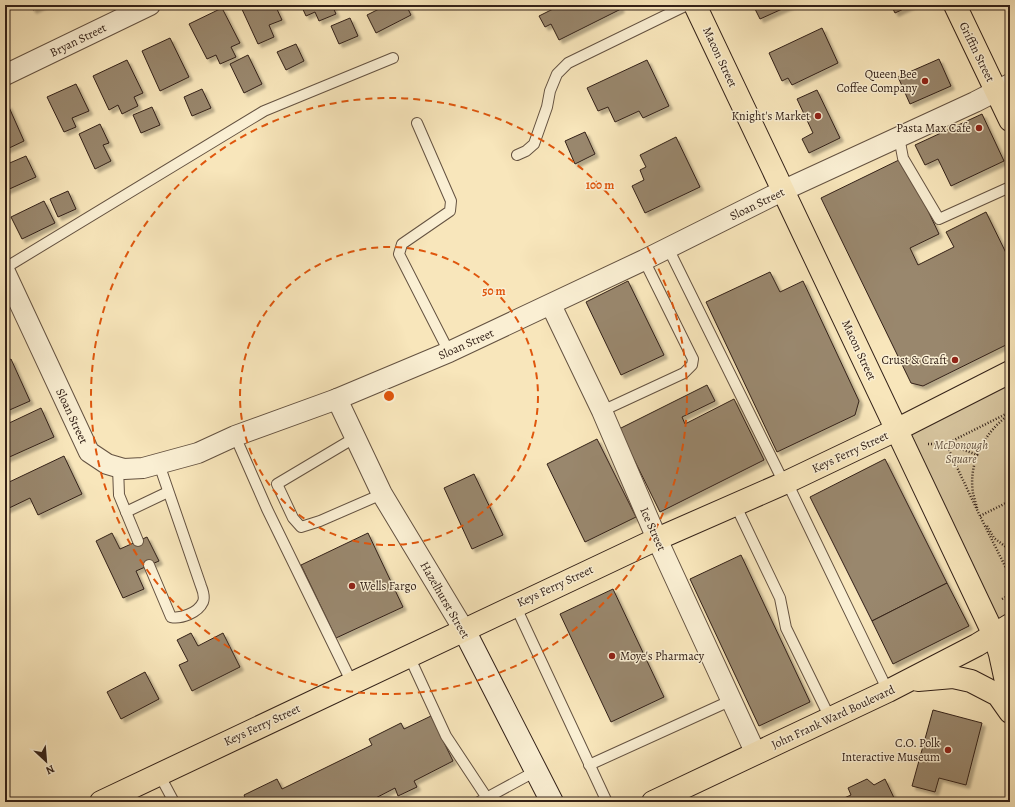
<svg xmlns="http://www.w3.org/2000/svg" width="1015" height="807" font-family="Alegreya,serif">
<defs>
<filter id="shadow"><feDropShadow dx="3.5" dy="3.5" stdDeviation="1" flood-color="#0004"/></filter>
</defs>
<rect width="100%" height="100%" fill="#f8e6bb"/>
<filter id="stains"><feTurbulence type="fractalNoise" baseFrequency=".005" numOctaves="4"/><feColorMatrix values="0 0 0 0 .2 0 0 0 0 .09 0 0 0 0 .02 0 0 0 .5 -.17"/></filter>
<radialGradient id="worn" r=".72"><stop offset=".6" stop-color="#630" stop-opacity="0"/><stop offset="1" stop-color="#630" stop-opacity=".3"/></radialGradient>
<path fill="#d7c59f" stroke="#85735c" d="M1010,372v256l-16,7 -98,-205z"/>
<g fill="#99876d" stroke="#332118" filter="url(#shadow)">
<path d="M30,5h13l-10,5z"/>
<path d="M240,5h35l7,15 -13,5 5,12 -16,7z"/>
<path d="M301,5h31l4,9 -17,7 -4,-9 -9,4z"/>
<path d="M387,5h19l5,10 -35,18 -9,-18z"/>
<path d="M554,5h65l2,4 -62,31 -8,-16 -6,3 -6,-11 16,-8z"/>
<path d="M753,5h38l-31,14z"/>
<path d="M891,5h21l-17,8z"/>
<path d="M222,8l18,35 -9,4 5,10 -16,7 -4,-9 -9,4 -18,-35z"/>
<path d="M350,18l8,18 -19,8 -8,-18z"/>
<path d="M822,28l16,35 -46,22 -4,-7 -6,3 -13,-28z"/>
<path d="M170,38l19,39 -29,14 -18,-40z"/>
<path d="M296,44l8,17 -18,9 -9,-18z"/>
<path d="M248,55l14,29 -18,9 -14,-29z"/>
<path d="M939,59l12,27 -41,18 -12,-27z"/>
<path d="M127,60l16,33 -9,4 4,9 -16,8 -4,-9 -9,5 -16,-34z"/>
<path d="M647,60l22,46 -26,12 -4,-7 -24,11 -7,-15 -10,4 -11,-23z"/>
<path d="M76,84l13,27 -17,7 4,9 -12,5 -17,-35z"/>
<path d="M202,89l9,19 -19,8 -8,-19z"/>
<path d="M817,90l23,48 -31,15 -7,-14 11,-6 -16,-34z"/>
<path d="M8,105l16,36 -19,9v-43z"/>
<path d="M152,107l8,18 -19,8 -8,-18z"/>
<path d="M982,114l22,47 -53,25 -13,-27 -13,6 -10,-20z"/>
<path d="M100,124l9,19 -6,2 8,16 -16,8 -16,-35z"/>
<path d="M585,132l10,22 -20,10 -10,-23z"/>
<path d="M676,137l24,50 -55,26 -13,-27 12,-6 -4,-10 6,-3 -6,-12z"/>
<path d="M26,156l10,21 -31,14v-26z"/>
<path d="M903,158l36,76 -29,14 8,17 36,-18 -8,-15 40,-20 24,49v82l-87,43 -12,-3 -90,-185z"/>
<path d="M68,191l8,18 -18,8 -8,-18z"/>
<path d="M44,201l11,22 -33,16 -11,-22z"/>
<path d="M770,272l10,20 23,-11 56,120 -4,14 -78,37 -71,-150z"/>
<path d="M628,281l36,74 -43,20 -35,-73z"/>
<path d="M11,359l19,42 -25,11v-50z"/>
<path d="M707,385l8,16 -33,16 3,7 49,-25 30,61 -104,52 -41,-83z"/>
<path d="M41,408l13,29 -49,22v-34z"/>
<path d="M597,439l39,78 -51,25 -38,-78z"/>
<path d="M64,456l18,38 -44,21 -8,-17 -25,12v-26z"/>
<path d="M885,459l62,124 -75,38 -62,-124z"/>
<path d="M474,474l29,61 -31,14 -28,-61z"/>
<path d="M112,533l8,16 27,-12 12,24 -23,10 8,18 -21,9 -27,-57z"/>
<path d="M368,533l35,74 -67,31 -35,-73z"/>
<path d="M741,555l69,147 -51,24 -69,-147z"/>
<path d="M947,583l22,43 -76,38 -21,-43z"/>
<path d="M613,589l51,108 -53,25 -51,-108z"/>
<path d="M191,633l7,13 25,-13 17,34 -48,24 -13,-26 9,-4 -11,-21z"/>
<path d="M145,672l14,27 -38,20 -14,-27z"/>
<path d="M933,710l49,13 -16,62 -27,-7 -4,14 -23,-6z"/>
<path d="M431,716l22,45 -39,20 3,6 -19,9 -3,-8 -27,14h-121l-3,-7 33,-16 5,10 90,-44 -3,-6 32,-16 3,6z"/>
<path d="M867,779l7,6 11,-6 11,23h-61l16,-7 -3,-7z"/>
</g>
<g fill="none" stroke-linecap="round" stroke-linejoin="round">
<g stroke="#645241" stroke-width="12">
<g id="service">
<path d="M417,123l34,78 -1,10 -48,33 -3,10 50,98"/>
<path d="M899,137l4,21 36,61 71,-32"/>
<path d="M517,155l9,-4 8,-7 13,-37 3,-16 7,-17 11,-11 119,-58"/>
<path d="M668,248l116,235"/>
<path d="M5,268l259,-157 129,-53"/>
<path d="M602,411l82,-38 8,-8 1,-6 -4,-8 -45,-91"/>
<path d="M235,436l32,73 85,174"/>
<path d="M356,437l-79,47 16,34 8,9 19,-6 62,-27"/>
<path d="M118,467l1,28 19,46"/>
<path d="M787,482l101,209"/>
<path d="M735,504l45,94 6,30 44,90"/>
<path d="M126,512l42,-20"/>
<path d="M149,565l22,52c10,2 27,-4 32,-15 2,-5 0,-11 -2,-16l-42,-122"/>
<path d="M515,605l92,197"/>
<path d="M409,656l37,80 41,62"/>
<path d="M589,765l143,-65"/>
<path d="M159,774l15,28"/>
<path d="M479,802l57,-31"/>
</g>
</g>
<g stroke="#645241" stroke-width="22">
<g id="minor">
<path d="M5,75l145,-70"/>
<path d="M5,272l84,180 18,12 17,5 19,-1 55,-15 37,-17 102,-37 112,-47 195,-92 140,-70 191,-88 35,-18"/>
<path d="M551,305l51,106 55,128 99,215"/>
<path d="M337,399l45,95 82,136"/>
</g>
</g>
<g stroke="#332118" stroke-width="24">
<path id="secondary" d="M464,630l88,172"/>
</g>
<g stroke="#332118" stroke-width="24">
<g id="primary">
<path d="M695,5l299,630 6,19 10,46"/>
<path d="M955,5l55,115"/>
<path d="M918,680l35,-3 18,4 27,14 12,17"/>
<path d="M101,802l556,-263 130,-57 109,-52 114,-58"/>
<path d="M653,802l235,-111 89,-46 33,-20"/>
</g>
</g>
<g stroke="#332118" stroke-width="2.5" stroke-dasharray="1 2" stroke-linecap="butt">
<path d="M1010,412l-64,32 34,72 30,60"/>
<path d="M928,444h18l32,11"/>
<path d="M977,508c-1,-5 -3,-10 -4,-15 -5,-31 12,-62 37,-79"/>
<path d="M980,516l30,-15"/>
<path d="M987,526l7,12 16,12"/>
<path d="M1002,599l8,-4"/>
</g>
<use href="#service" stroke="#faefd3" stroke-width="10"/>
<use href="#minor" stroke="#faefd3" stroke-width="20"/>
<use href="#secondary" stroke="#faefd3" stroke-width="22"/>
<use href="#primary" stroke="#f8e6bb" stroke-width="22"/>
</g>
<g fill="none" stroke="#df560d" stroke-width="2" stroke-dasharray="7 5">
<circle cx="389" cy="396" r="149"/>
<circle cx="389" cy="396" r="298"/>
</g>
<g fill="#8f2418" stroke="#faefd3" stroke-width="1.5">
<circle cx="925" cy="81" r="4"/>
<circle cx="818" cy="116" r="4"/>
<circle cx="979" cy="128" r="4"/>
<circle cx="955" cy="360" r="4"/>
<circle cx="352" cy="586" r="4"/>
<circle cx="612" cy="656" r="4"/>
<circle cx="948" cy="750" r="4"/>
</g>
<g text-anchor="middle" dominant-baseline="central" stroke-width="3" stroke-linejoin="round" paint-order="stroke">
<g font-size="12" fill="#332118" stroke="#faefd3">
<text transform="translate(78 40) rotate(-26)">Bryan Street</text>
<text transform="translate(977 52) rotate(64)">Griffin Street</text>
<text transform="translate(720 57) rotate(65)">Macon Street</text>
<text transform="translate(757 204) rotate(-26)">Sloan Street</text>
<text transform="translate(466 344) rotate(-24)">Sloan Street</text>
<text transform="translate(859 350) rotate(65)">Macon Street</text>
<text transform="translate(72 416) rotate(65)">Sloan Street</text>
<text transform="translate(850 452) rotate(-25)">Keys Ferry Street</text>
<text transform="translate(653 529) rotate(66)">Ice Street</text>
<text transform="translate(555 586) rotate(-25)">Keys Ferry Street</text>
<text transform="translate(445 600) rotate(60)">Hazelhurst Street</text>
<text transform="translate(833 717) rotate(-25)">John Frank Ward Boulevard</text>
<text transform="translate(262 725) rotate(-25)">Keys Ferry Street</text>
</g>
<g font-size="12" fill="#332118" stroke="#faefd3" text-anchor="end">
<text x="917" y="74">Queen Bee<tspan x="917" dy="14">Coffee Company</tspan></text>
<text x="810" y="116">Knight's Market</text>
<text x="971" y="128">Pasta Max Cafe</text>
<text x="947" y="360">Crust &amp; Craft</text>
<text x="360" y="586" text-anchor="start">Wells Fargo</text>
<text x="620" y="656" text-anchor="start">Moye's Pharmacy</text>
<text x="940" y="743">C.O. Polk<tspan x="940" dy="14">Interactive Museum</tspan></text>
</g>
<g font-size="12" font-style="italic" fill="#645240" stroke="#faefd3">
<text x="961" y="445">McDonough<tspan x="961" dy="14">Square</tspan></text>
</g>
</g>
<circle cx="389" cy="396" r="6" fill="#df560d" stroke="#faefd3" stroke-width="2"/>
<g font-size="12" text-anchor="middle" font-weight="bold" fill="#df560d" stroke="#faefd3" stroke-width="3" stroke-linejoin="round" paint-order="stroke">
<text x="600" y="189">100 m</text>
<text x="494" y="295">50 m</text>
</g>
<rect width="1015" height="807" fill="none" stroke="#f8e6bb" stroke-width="20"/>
<rect x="6" y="6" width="1003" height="795" fill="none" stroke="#332118" stroke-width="2"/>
<rect x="10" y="10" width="995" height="787" fill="none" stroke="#332118"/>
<g transform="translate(46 761) rotate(154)" stroke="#faefd3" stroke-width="3" paint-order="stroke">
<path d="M0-3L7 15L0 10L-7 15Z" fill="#332118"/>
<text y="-6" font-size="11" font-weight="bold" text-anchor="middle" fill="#332118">N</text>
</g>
<rect width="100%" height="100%" filter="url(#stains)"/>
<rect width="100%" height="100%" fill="url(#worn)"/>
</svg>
